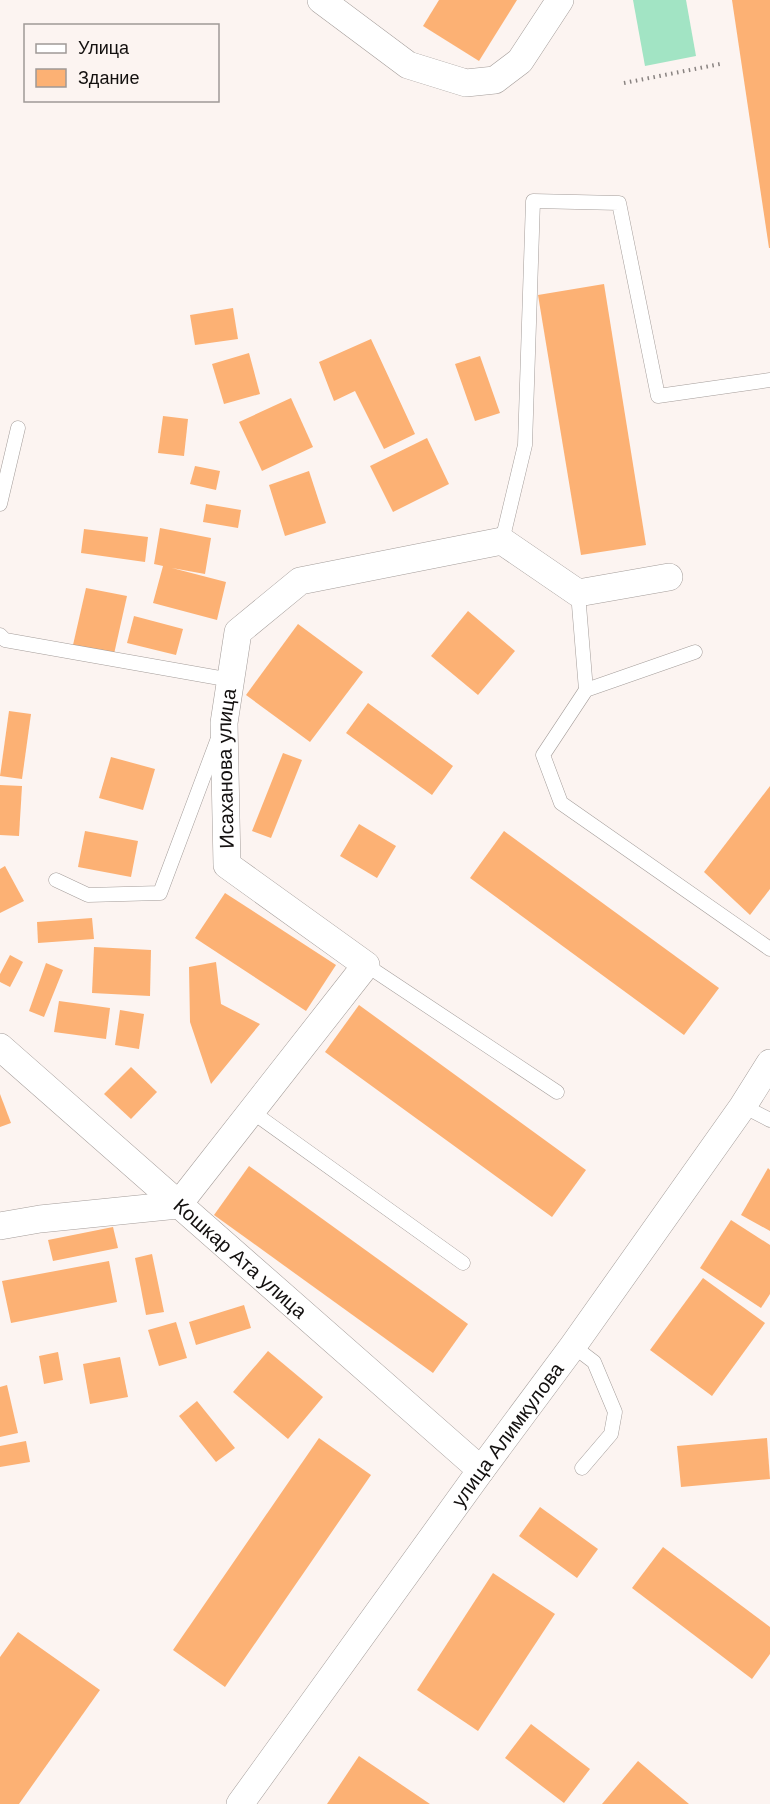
<svg xmlns="http://www.w3.org/2000/svg" width="770" height="1804" font-family="Helvetica,sans-serif">
<rect width="100%" height="100%" fill="#fcf4f1"/>
<path fill="#a2e4c4" d="M633,0h53l10,56 -51,10z"/>
<g fill="#fcb174">
<path d="M439,0h78l-38,61 -56,-35z"/>
<path d="M732,0h38v248h-1z"/>
<path d="M604,284l42,261 -65,10 -43,-260z"/>
<path d="M233,308l5,31 -43,6 -5,-30z"/>
<path d="M371,339l44,95 -31,15 -29,-58 -21,10 -15,-39z"/>
<path d="M249,353l11,41 -36,10 -12,-40z"/>
<path d="M480,356l20,57 -25,8 -20,-57z"/>
<path d="M291,398l22,49 -51,24 -23,-49z"/>
<path d="M163,416l25,3 -4,37 -26,-3z"/>
<path d="M427,438l22,46 -56,28 -23,-46z"/>
<path d="M195,466l25,5 -4,19 -26,-6z"/>
<path d="M309,471l17,52 -41,13 -16,-51z"/>
<path d="M206,504l35,6 -3,18 -35,-6z"/>
<path d="M160,528l51,10 -6,36 -33,-6 54,14 -9,38 -64,-17 10,-37 -9,-2z"/>
<path d="M84,529l64,8 -3,25 -64,-9z"/>
<path d="M86,588l41,8 -13,58 -41,-9z"/>
<path d="M468,611l47,40 -37,44 -47,-39z"/>
<path d="M134,616l49,13 -7,26 -49,-12z"/>
<path d="M298,624l65,48 -53,70 -64,-47z"/>
<path d="M368,703l85,63 -21,29 -86,-62z"/>
<path d="M9,711l22,3 -9,65 -22,-3z"/>
<path d="M283,753l19,7 -31,78 -19,-7z"/>
<path d="M111,757l44,12 -12,41 -44,-12z"/>
<path d="M0,785l22,1 -3,50 -19,-1z"/>
<path d="M770,786v103l-20,26 -46,-43z"/>
<path d="M359,824l37,22 -19,32 -37,-22z"/>
<path d="M85,831l53,10 -7,36 -53,-10z"/>
<path d="M504,831l215,157 -35,47 -214,-157z"/>
<path d="M5,866l19,35 -24,12v-44z"/>
<path d="M225,893l111,72 -30,46 -111,-73z"/>
<path d="M92,918l2,21 -56,4 -1,-21z"/>
<path d="M94,947l57,3 -1,46 -58,-3z"/>
<path d="M10,955l13,7 -13,25 -10,-5v-8z"/>
<path d="M216,962l5,42 39,20 -49,60 -21,-62 -1,-55z"/>
<path d="M46,963l17,7 -19,47 -15,-6z"/>
<path d="M59,1001l51,7 -4,31 -52,-7z"/>
<path d="M359,1005l227,165 -34,47 -227,-165z"/>
<path d="M120,1010l24,4 -5,35 -24,-4z"/>
<path d="M131,1067l26,25 -26,27 -27,-25z"/>
<path d="M0,1094l11,29 -11,4z"/>
<path d="M249,1166l219,158 -35,49 -219,-158z"/>
<path d="M768,1168l2,2v61l-29,-16z"/>
<path d="M731,1220l39,25v49l-9,14 -61,-40z"/>
<path d="M113,1227l5,21 -65,13 -5,-21z"/>
<path d="M152,1254l12,58 -18,3 -11,-57z"/>
<path d="M109,1261l8,41 -106,21 -9,-42z"/>
<path d="M703,1278l62,45 -53,73 -62,-46z"/>
<path d="M244,1305l7,23 -55,17 -7,-23z"/>
<path d="M176,1322l11,36 -28,8 -11,-36z"/>
<path d="M268,1351l55,46 -35,42 -55,-47z"/>
<path d="M58,1352l5,28 -19,4 -5,-28z"/>
<path d="M120,1357l8,40 -38,7 -7,-40z"/>
<path d="M7,1385l11,48 -18,4v-50z"/>
<path d="M197,1401l38,47 -19,14 -37,-46z"/>
<path d="M319,1438l52,37 -146,212 -52,-37z"/>
<path d="M767,1438l3,41 -89,8 -4,-41z"/>
<path d="M26,1441l4,21 -30,5v-21z"/>
<path d="M540,1507l58,42 -21,29 -58,-42z"/>
<path d="M663,1547l107,80v27l-18,25 -120,-91z"/>
<path d="M493,1573l62,41 -77,117 -61,-41z"/>
<path d="M18,1632l82,58 -81,114h-19v-147z"/>
<path d="M531,1724l59,45 -26,34 -59,-45z"/>
<path d="M359,1756l71,48h-103z"/>
<path d="M638,1761l51,43h-87z"/>
</g>
<g fill="none" stroke-linecap="round" stroke-linejoin="round">
<g stroke="#a49d9a" stroke-width="15">
<g id="lane">
<path d="M0,504l18,-76"/>
<path d="M502,541l23,-96 8,-244 86,2 39,193 112,-16"/>
<path d="M578,593l8,97"/>
<path d="M0,635l5,5 226,40"/>
<path d="M695,652l-109,38 -43,65 18,48 209,146"/>
<path d="M56,880l32,15 72,-2 57,-152"/>
<path d="M366,965l191,127"/>
<path d="M743,1106l27,14"/>
<path d="M251,1111l212,152"/>
<path d="M573,1346l21,16 21,50 -4,22 -29,34"/>
</g>
</g>
<g stroke="#a49d9a" stroke-width="28">
<g id="street">
<path d="M321,0l87,65 58,18 29,-3 25,-19 40,-61"/>
<path id="s1" d="M0,1047l481,423"/>
<path id="s2" d="M0,1226l40,-7 138,-14 188,-240 -139,-100 -3,-142 14,-91 62,-51 202,-40 76,52 91,-16"/>
<path id="s3" d="M240,1804l241,-334 92,-124 170,-240 27,-43"/>
</g>
</g>
<path stroke="#898381" stroke-width="4" stroke-dasharray="1.5 4.5" stroke-linecap="butt" d="M624,83l96,-19"/>
<use href="#lane" stroke="#fff" stroke-width="14"/>
<use href="#street" stroke="#fff" stroke-width="27"/>
</g>
<g text-anchor="middle" dominant-baseline="central" stroke-width="4.5" stroke-linejoin="round" paint-order="stroke">
<g font-size="20" fill="#13100f" stroke="#fcf4f1">
<text stroke="none"><textPath href="#s2" startOffset="752">Исаханова улица</textPath></text>
<text stroke="none"><textPath href="#s1" startOffset="320">Кошкар Ата улица</textPath></text>
<text stroke="none"><textPath href="#s3" startOffset="456">улица Алимкулова</textPath></text>
</g>
</g>
<rect x="24" y="24" width="195" height="78" fill="#fcf4f1" stroke="#9f9997" stroke-width="1.5"/>
<rect x="36" y="44" width="30" height="9" fill="#ffffff" stroke="#9f9997" stroke-width="1.5"/>
<text x="78" y="54" font-size="18" fill="#13100f">Улица</text>
<rect x="36" y="69" width="30" height="18" fill="#fcb174" stroke="#9f9997" stroke-width="1.5"/>
<text x="78" y="84" font-size="18" fill="#13100f">Здание</text>
</svg>
